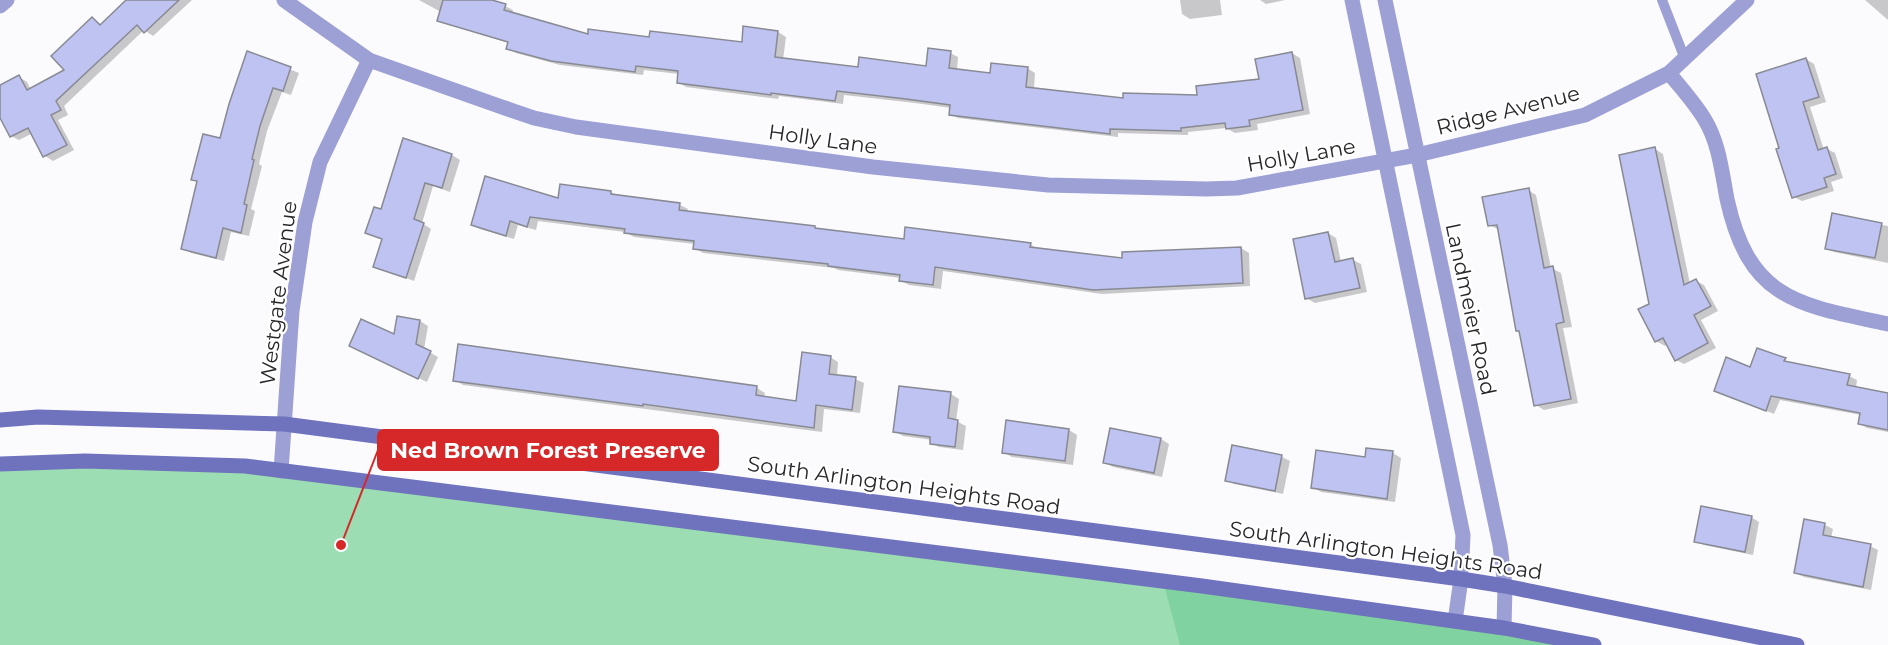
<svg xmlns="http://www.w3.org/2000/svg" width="1888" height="645" font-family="Montserrat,sans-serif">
<rect width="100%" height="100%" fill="#fbfbfe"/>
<path fill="#9dddb4" d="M0,465l221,1 942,115 301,64h-1464z"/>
<path fill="#80d3a0" d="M1163,581l413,64h-396z"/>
<g fill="#0003">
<path d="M128,0h64l-39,36 -9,-6 -80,76 4,9 -10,5 16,30 -21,11 -8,-5 -12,-23 -14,7 -8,-4 -11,-21v-28l19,-10 8,5 4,8 35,-19 26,-53 10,7z"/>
<path d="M419,0h68l18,6 8,4 -1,4 77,22 154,8 35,-12 8,5 -3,23 76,9 68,-1 23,-15 8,4 -1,13 34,5 36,-7 8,5 -1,16 91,11 74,-3 62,-16 31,-28 8,5 10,56 -53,10 1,6 -23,3 -9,-5 -38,4v3l-70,-2v4l-160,-19 -8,-4 1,-6 -36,-5 -71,-8 -1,9 -64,-8 -1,3 -92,-12 -8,-5 1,-8 -35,-4 -1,5 -83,-10 -44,-12 -8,-5 1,-5 -62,-19 -8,-4 2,-8z"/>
<path d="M1180,0h40l2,15 -32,4 -8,-5z"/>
<path d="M1260,0h25l-19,4z"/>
<path d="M1865,0h23v20z"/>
<path d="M248,53l51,20 -8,22 -9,-3 -15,39 -8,33 3,2 -11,43 4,2 -6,25 -18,-4 -7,29 -33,-8 -8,-5 16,-66 -6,-3 29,-39z"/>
<path d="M1806,59l8,5 12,38 -16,5 14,43 3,-1 8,4 8,25 -12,4 3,9 -32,10 -8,-4 -13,-48z"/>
<path d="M404,140l48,15 8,5 -10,32 -17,-6 -11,37 9,6 -17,52 -40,-15 9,-26 -16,-7 15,-22z"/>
<path d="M1655,149l8,5 27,130 6,-3 8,4 14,26 -17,9 15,28 -32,16 -8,-4 -8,-16 -3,2 -9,-5 -5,-37z"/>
<path d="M1528,190l8,5 15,73 10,5 11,54 -9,1 15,75 -34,7 -8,-5 -15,-72 -4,-3 -17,-100 -11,-5z"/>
<path d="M611,192l8,5 61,8 8,4 -1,4 128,14 4,3 86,11 125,3 9,6 85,10 117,-12 8,5 1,33 -148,8 -159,-23 -2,18 -32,-4 -9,-5 1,-2 -63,-8 -4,-2 -131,-15 -8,-5v-4l-61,-7 -9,-5 -87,-11 -2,9 -18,-5 -4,14 -34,-10 -8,-4 88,-25z"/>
<path d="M1833,215l55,11v37l-54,-11 -8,-4z"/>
<path d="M1328,233l8,5 5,24 12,-2 8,4 6,28 -52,11 -9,-5z"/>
<path d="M420,321l8,5 -4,23 14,8 -11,25 -69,-32 38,-13z"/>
<path d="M1758,350l36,15 55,11 8,4 -1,8 32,6v38l-21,-4 -8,-5 2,-8 -81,-15 -6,14 -59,-24 36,-21z"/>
<path d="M830,357l8,5 -1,14 18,3 9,4 -4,30 -36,-4 -2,23 -359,-47 -8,-5 302,8 8,5 -1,4 34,5z"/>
<path d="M951,394l8,5 -3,22 10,5 -3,24 -24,-3 -8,-4 1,-3 -29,-4 -9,-5z"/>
<path d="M1069,430l8,5 -4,30 -61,-8 -9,-5z"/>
<path d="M1161,439l8,5 -7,33 -49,-10 -8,-4z"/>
<path d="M1368,449l25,4 8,5 -6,44 -74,-10 -8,-5 53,-28z"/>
<path d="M1282,457l8,4 -7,33 -49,-10 -8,-4z"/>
<path d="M1751,517l8,5 -6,33 -49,-10 -8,-4z"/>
<path d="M1825,525l8,4 -2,9 39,8 8,4 -7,40 -67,-13 -9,-4z"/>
</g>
<g fill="#bfc3f2" stroke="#888a93" stroke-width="1.5">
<path d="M126,0h53l-35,33 -7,-8 -81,76 5,9 -10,5 16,30 -24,12 -15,-29 -18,9 -10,-19v-33l19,-10 8,15 37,-20 -13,-14 41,-39 8,8z"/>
<path d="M443,0h49l14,4 -2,6 84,24v-5l61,8 1,-6 92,11 1,-16 35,5 -3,26 83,10 1,-10 67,9 2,-18 23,3 -2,17 41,5 1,-10 37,4 -2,20 97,11v-5l74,2 -1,-9 63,-7 -4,-20 37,-7 11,58 -54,10 1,6 -24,3 -1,-6 -44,5v3l-71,-2v5l-161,-19 1,-10 -44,-6 -69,-8 -2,10 -64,-8v2l-94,-12 1,-12 -42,-5 -1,6 -84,-11 -45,-12 2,-7 -71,-21z"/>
<path d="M247,51l44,16 -8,24 -10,-3 -13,38 -8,33 2,1 -10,44 3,1 -6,28 -18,-5 -7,30 -35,-9 16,-68 -6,-1 12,-46 17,4 9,-34z"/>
<path d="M1806,58l13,39 -16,5 15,48 9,-3 9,27 -12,4 3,9 -35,11 -16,-49 3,-1 -23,-74z"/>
<path d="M403,138l49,16 -10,34 -17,-5 -11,36 10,4 -18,55 -33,-11 9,-28 -17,-6 9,-26 7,2z"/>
<path d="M1655,147l29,138 12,-6 15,27 -17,9 14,28 -33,18 -12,-23 -8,4 -17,-33 11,-5 -30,-149z"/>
<path d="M485,176l73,22 2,-14 51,7v3l69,9 -1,7 136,16v2l89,11 1,-12 126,16 -1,4 92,11v-6l119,-5 2,36 -150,7 -158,-23 -2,18 -34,-4 1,-6 -72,-9v-2l-135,-15 1,-8 -70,-8 1,-4 -95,-12 -3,10 -17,-6 -4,15 -35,-11z"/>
<path d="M1529,188l15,80 9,-2 11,56 -8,2 15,75 -37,7 -15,-75h-3l-19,-106 -9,1 -6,-29z"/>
<path d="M1832,213l50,10 -7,35 -50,-9z"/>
<path d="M1328,232l7,30 18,-4 7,30 -55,11 -12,-60z"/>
<path d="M397,316l23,4 -4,24 15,7 -13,28 -69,-33 12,-27 33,15z"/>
<path d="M458,344l299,42 -1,9 40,6 6,-49 29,4 -2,18 27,3 -4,33 -36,-5 -2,23 -171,-24v2l-190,-25z"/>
<path d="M1757,348l29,10 -2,3 66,13 -3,11 41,8v37l-30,-6 2,-11 -89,-17 -5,15 -52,-20 12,-34 24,10z"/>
<path d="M899,386l52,6 -3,26 10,2 -3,27 -25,-3v-7l-37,-5z"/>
<path d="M1006,420l63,9 -4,32 -63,-8z"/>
<path d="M1110,428l51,10 -7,35 -51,-10z"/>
<path d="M1232,445l50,10 -7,36 -50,-10z"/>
<path d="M1366,448l27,3 -6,48 -76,-11 5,-38 49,7z"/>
<path d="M1701,506l51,10 -7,36 -51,-10z"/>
<path d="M1804,519l21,4 -2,12 48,9 -8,43 -69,-14z"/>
</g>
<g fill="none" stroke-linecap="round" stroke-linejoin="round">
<path stroke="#9ca0d4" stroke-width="10" d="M1662,0l23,59"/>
<g stroke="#9ca0d4" stroke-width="15">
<path d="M284,0l85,60 130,46 35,12 42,9 297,40 175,18 158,4 31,-1 180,-33 168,-40 84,-42 78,-73"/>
<path d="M0,6l7,-6"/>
<path d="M1669,73c12,15 26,30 36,47 14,23 17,53 22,79 22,101 71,106 161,125"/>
<path d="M281,471l11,-160 13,-89 15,-60 49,-102"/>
</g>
<g stroke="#9ca0d4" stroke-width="15">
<path d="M1352,0l111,535 -2,44 -6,42"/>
<path d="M1385,0l115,545 5,41 -1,42"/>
</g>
<g stroke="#6f72bd" stroke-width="15">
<path d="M0,420l38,-3 246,7 1177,155 44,7 292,59"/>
<path d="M0,464l85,-3 160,5 957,120 302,42 90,17"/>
</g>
</g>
<g text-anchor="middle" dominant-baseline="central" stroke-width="4.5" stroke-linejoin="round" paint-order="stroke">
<g font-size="21" fill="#28282c" stroke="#fff">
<text transform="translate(1508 110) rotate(-14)">Ridge Avenue</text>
<text transform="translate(823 139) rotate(8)">Holly Lane</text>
<text transform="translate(1301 155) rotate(-10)">Holly Lane</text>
<text transform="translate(278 293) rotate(-83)">Westgate Avenue</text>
<text transform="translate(1471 309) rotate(78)">Landmeier Road</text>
<text transform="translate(904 485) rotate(8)">South Arlington Heights Road</text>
<text transform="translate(1386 550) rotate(8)">South Arlington Heights Road</text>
</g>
</g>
<path fill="none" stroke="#d62828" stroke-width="2" d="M341 545L378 450"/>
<circle fill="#d62828" stroke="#fff" stroke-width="2" cx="341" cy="545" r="6"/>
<rect fill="#d62828" stroke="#d62828" stroke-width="2" x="378" y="430" width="340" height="40" rx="6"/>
<g font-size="22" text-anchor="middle" font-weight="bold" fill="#fff">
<text x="548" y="458">Ned Brown Forest Preserve</text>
</g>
</svg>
